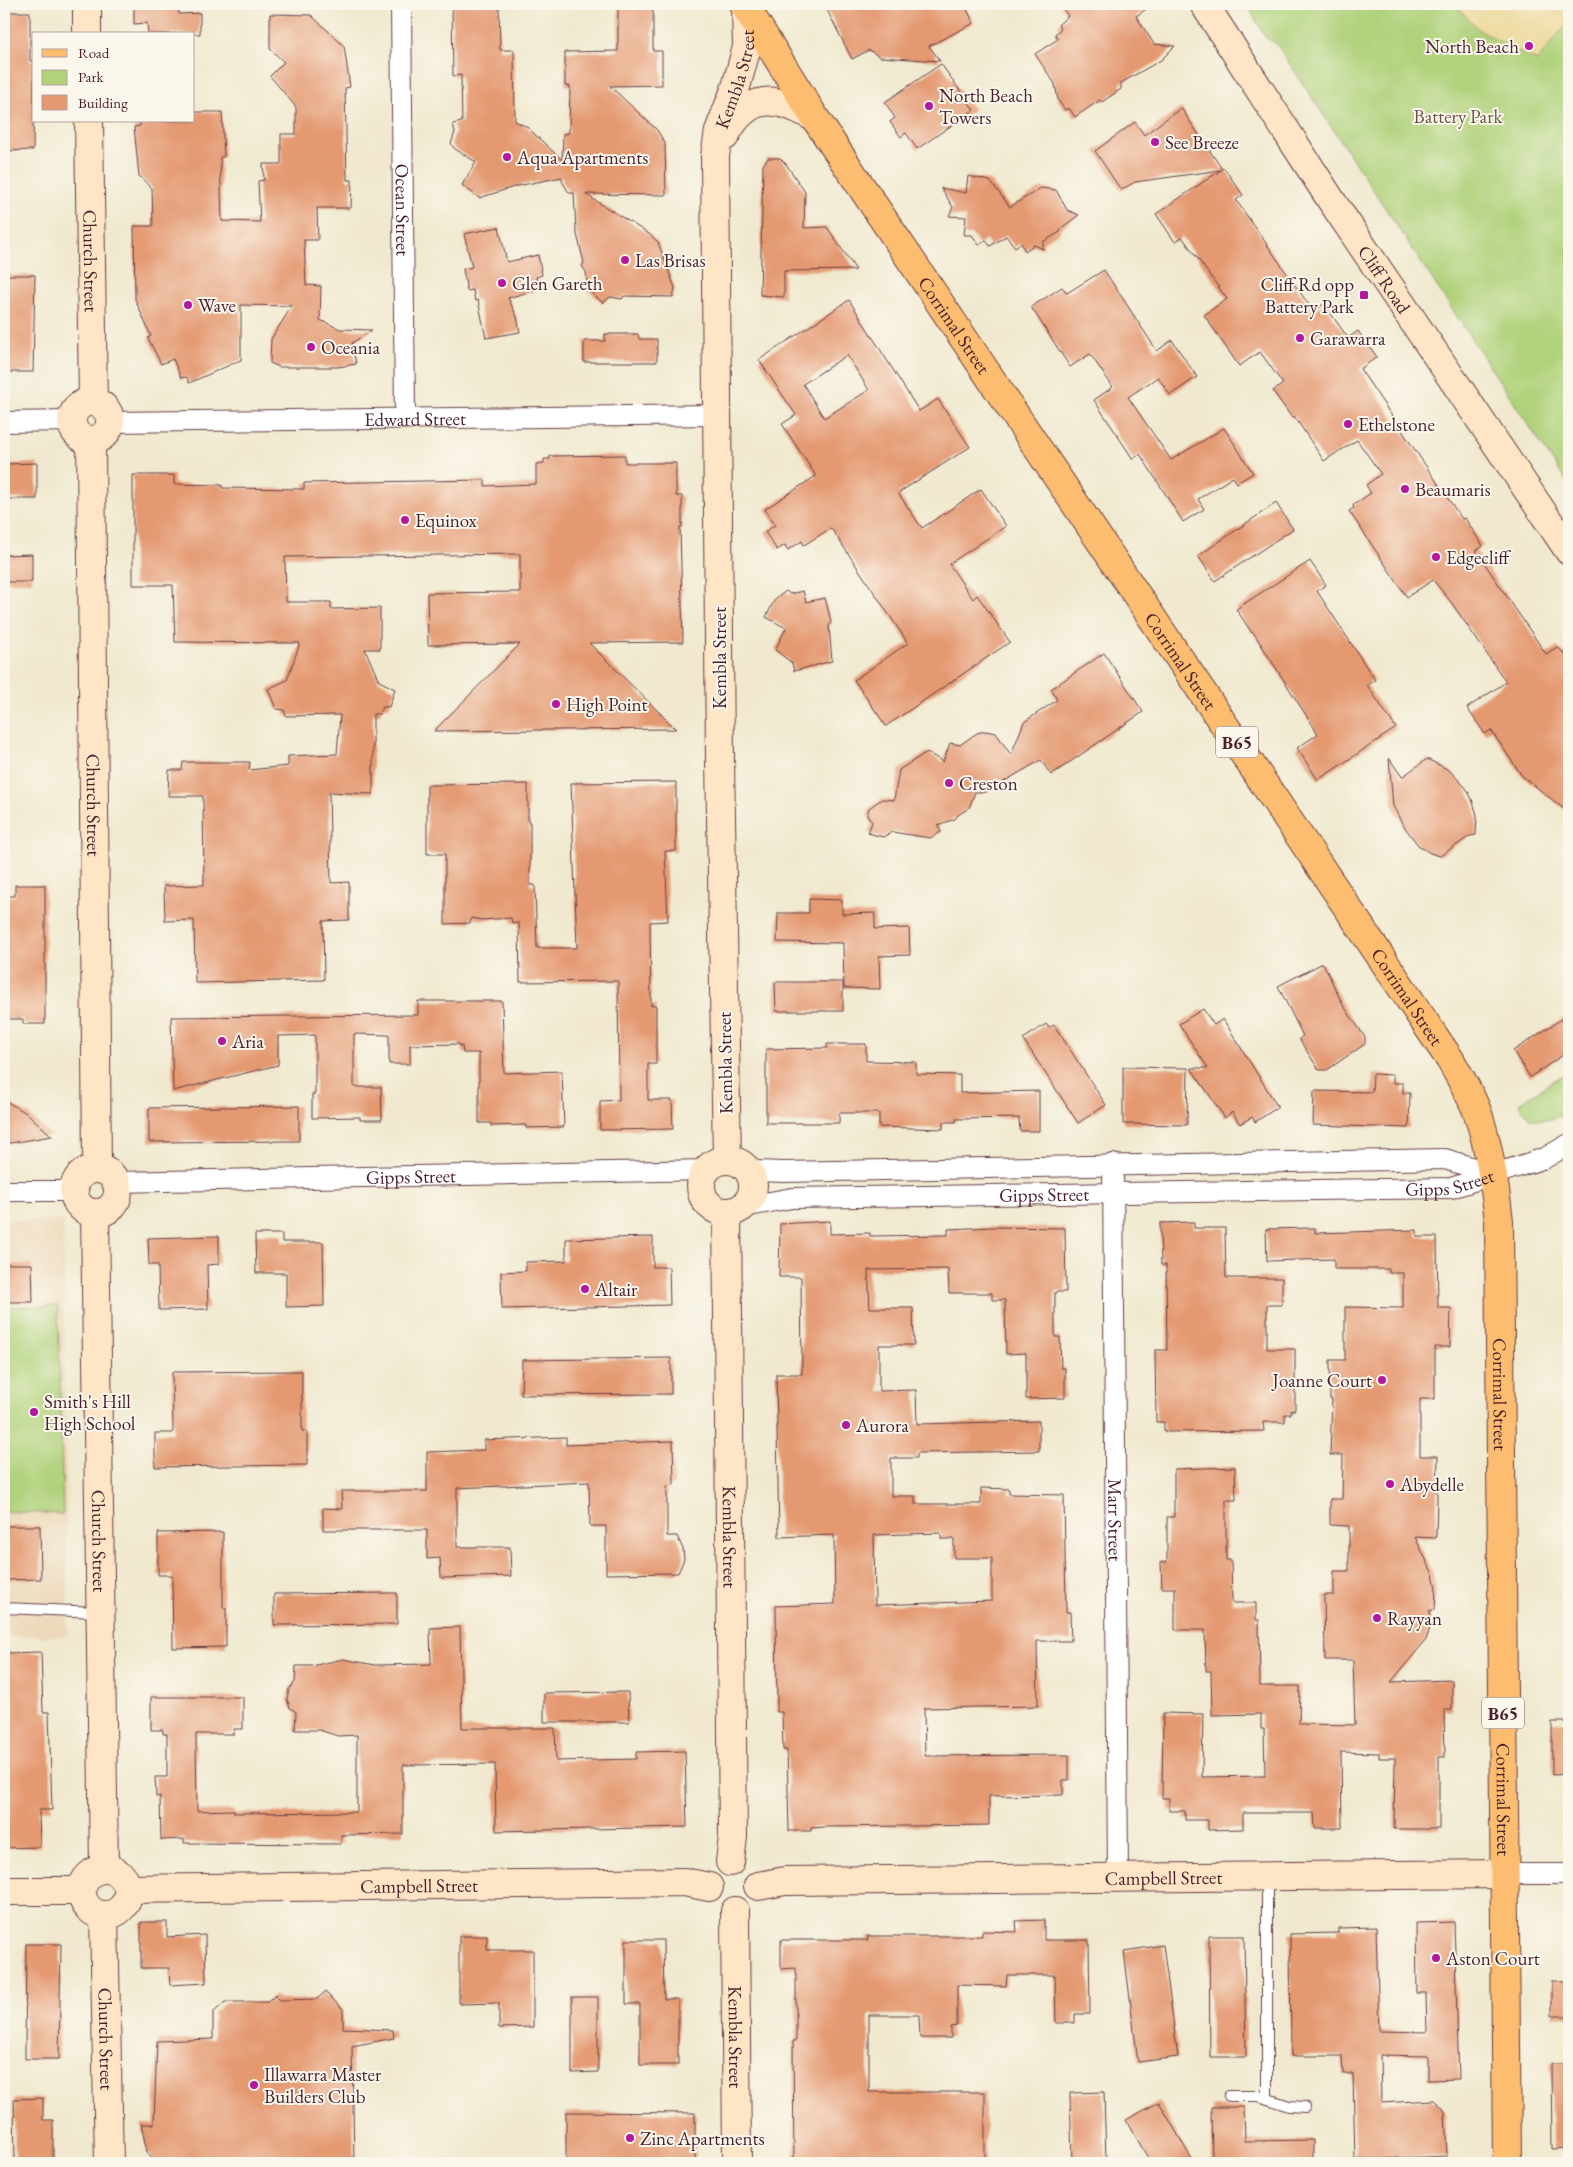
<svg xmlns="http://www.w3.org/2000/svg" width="1573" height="2167" font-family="'EB Garamond',serif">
<rect width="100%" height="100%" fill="#fbf7ec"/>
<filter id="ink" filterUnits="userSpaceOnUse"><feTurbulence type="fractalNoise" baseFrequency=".02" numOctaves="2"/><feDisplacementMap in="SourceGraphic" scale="10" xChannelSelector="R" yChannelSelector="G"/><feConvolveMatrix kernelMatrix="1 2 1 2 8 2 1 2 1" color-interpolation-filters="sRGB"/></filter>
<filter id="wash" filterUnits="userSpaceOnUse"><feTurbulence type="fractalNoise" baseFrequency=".0096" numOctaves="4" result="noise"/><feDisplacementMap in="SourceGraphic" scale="20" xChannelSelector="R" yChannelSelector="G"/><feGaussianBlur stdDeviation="1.12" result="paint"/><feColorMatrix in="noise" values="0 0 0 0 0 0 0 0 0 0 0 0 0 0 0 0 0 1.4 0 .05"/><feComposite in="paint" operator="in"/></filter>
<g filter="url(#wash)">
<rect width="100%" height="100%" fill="#f0e9cf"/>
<path fill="#ecd8ba" d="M4,1220h59l5,416 -64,1z"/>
<g fill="#b0d27b" stroke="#7d7853">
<path d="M1247,4h322v482l-293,-443 -10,-5z"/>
<path d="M1569,1071v40c-13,8 -25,12 -40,7l-10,-15z"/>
<path d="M58,1306l5,208 -59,-3v-204z"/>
</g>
<path fill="#eeda9e" stroke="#9c7c64" d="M1453,4h116v17l-32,40 -55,-29z"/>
<g id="blocks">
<g fill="#e49971" fill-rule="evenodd">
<path d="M134,4l45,2v8l21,-1v21h-52l-1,-11 -13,1z"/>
<path d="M452,4h47l1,46h14l1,71 12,6 35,33 1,-26 6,-1 1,-47h-5v-34l53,-1v-47h35v47h9v34l-52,1 47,44 8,13 1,52 -81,-1 64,40 9,8 17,46 -2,9 -49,-1 -2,3 -12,-2 -7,6 -15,-13 -2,-18 -4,-6 2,-3 -8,-33 -2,-37h-5l-7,-12v-4l-45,9 -38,12 -17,-13 14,-23 -21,-13 -4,-5 4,-12 -2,-8 9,-2 -1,-47 -8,1z"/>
<path d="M851,4h113l10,19 -45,23 11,15 -60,-4 -11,-7 -17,9 -26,-51 26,-1z"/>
<path d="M1060,4h94l-18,12 18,28 21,2 -14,14 -40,23v6l-19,13 -2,-2 -25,17 -6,-9 -4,2 -7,-10 -3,-16 -20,-30 23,-15 -3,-5 6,-5 -3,-4 10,-9z"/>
<path d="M4,12h26v49h4l-1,89 -29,1z"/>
<path d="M270,14l41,1 33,31 6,41 -5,1 2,92h5l-1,28h-34l1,32h-14l2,45 15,1 -1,34 20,9 32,1 -20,13 4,21 -18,3h-59l-9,-4 1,-24 21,-33 -51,-1v55l-52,23 -2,-6 -6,1 -8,-19 -12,5 -13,-26 3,-2 -16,-37 -1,-73h19l-1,-38 -13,-12 -5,-49 6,-1v-5h54v-9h28l2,45h-4l2,64 38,1 -2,-41 6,-1 -1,-16h18v-30h15v-27l-26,-31 14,-14 -14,-13z"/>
<path d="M941,64l33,46 -57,39 -11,-16 -5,4 -11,-15 5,-4 -10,-16z"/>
<path d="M1181,108l41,61 2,-1 19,27 -7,5 77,111 11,-7 24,34 10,-7 19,26 -17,12 102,150 3,-1 18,28 -7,5 70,103 11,-7 12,10v156l-47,-37 -31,-46 -6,4 -18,-26 39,-26 -55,-80 -18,-22 -26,17 -58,-86 5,-3 -1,-3 18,-12 -5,-8 15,-11 -24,-34 -33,21 -30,-45 -2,2 -19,-27 10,-7 -23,-32 -21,14 -35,-51 23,-16 -45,-62 -7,5 -19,-28 65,-44 -86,12 -14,8 -26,-39 40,-29 9,13z"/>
<path d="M768,158h12l6,6 19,28 -1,36 23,-1 29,43 -72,1v26l-24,-2 3,-130z"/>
<path d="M968,176l22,5 20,26 31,-19 15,2 11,20 12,5 -18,13 -1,4 -17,10v7l-9,-4 -9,6 -4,-8 -6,4 -9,-11 -16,10 -4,-6 -7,5 -7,-10h-8l2,-18 -17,-1 4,-9 -12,-19 25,5z"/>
<path d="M499,227l8,35 31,-7 4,20 -6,2 3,12 -31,9 9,19 3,15 -34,6 -8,-38 -3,1 -2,-11 -6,1 -4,-22 9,-2 -8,-33z"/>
<path d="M1104,270l53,81 15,-11 25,37 -27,18 -12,-18 -30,20 43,63 53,-32 29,45 -16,10 -4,-6 -35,22 6,10 -21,13 -43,-68 -7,5 -39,-59 19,-13 -23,-33 -20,13 -39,-60 31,-20 5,6z"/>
<path d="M4,275h31l-2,97h-29z"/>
<path d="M849,300l70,111 19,-12 32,48 -72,46 24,35 59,-39 25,37 -57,38 24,35 4,-4 33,47 -124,84 -32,-46 54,-37 -77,-115 -27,17 -2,-4 -14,9 -3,-5 -8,5 -12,-18 10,-7 -10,-16 51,-33 -34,-52 14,-9 -37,-55zM847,355l22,35 -45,28 -21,-34z"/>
<path d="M605,334h33l1,5h18v23h-73v-21h21z"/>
<path d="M625,455v8h51v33h6v31h-2l3,115 -94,1 87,86 -242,2 86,-87 -92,1 -1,-52 93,-1v-38l-235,3 1,45h45v7l49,-1v41h-15l14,32 16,8 -6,18h-7l-2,7h-7v80l-44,-2 2,91 18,-1v38l-26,1 1,59 -129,3 -1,-63 -29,1 -1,-35 40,-1 -1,-89h-35l1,-26h13l1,-8h67l-1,8 39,-4v-10l49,-2 3,-39 -54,1 -2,-6 -8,-1 -8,-20 19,-9 13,-37 -125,-1 -2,-57h-40v-110h41v9l48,1v3l82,1v-6l181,-3v6l51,-2v-20l8,-1v-4h6v-3z"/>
<path d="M37,463v36h-33v-35z"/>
<path d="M1276,503l17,26 -78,52 -17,-25z"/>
<path d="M32,554v28h-28v-27z"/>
<path d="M1310,561l16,24 -9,6 58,89 -8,5 29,43 -78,52 -21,-32 21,-14 -65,-102 -1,1 -16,-24z"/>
<path d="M786,591l4,3 13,-3 3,11 19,-4 6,24 -2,5 3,34 -38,10 -2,-8 -17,-13 11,-22 -20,-11 9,-18z"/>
<path d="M1104,653l39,59 -92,63 -10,-15 -55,32h-11l-6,16 -11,7 -3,4 -17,6 3,7 -11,6 -38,-6 -9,5 -15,-4 4,-11 -5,-6 2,-8 13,-9 12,1 5,-30 28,-18 16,10 7,-19 10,2 17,-12 8,-2 11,2 15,22 13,-33 33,-22 -6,-11z"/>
<path d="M1389,758l13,19 25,-18 22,11 17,18 6,11 5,16 -1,20 -6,1 -30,20 -10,-3 -12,-8 -15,-20 -10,-19z"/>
<path d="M676,782v69h-11l3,70 -18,1 1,84 5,-1v59h-8v36h24l1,29 -73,1v-29l19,-1 -1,-119 -98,1 -1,-59h-7l-1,-5 -29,2 -11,-2 -1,5 -25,1v-70h-18v-69l101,-1v38h2v63h5l2,63h40l-6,-165z"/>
<path d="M15,885h30v139h-22v-5h-19v-123h11z"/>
<path d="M809,899l33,1v14l33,-1v16l34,-1 1,27 -31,1 1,33 -36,-1 -1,-45 -66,-1 1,-29h31z"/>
<path d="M1323,963l20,42 22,32v7l-38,26h-8l-20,-31 4,-3 -25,-50z"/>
<path d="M775,982h68v29h-67z"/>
<path d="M418,1001h84l2,72 58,-2 2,56 -38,1v-3l-35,1v-3h-12v-70h-16l-1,-7h-3v-2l-49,1v19h-21v-29l-35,-1v53h27l1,33h-22v-3l-48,1v-24h3v-59l-37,1v29l-105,26 -2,-74 247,-2z"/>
<path d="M1203,1009l11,16 9,-6 55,88 -23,15 -3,-5 -12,7 -8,-12 -7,6 -34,-50h17l-29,-44z"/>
<path d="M1569,1014v37l-39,26 -17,-26z"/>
<path d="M1046,1024l3,4 5,-3 52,80 -28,18 -55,-84z"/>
<path d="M827,1044h39v17l50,1v12l44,1v18l79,-2v40h-19l-1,-13 -63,1v3h-13v7l-64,-2v-14h-40v10h-73v-74l61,-1z"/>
<path d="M1123,1067l65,1 -1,57 -64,-1z"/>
<path d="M1373,1074l20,1v8h10v10h7l-1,35 -96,-3 1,-34 58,1z"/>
<path d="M4,1100l24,14 24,22 -48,8z"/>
<path d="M299,1106v35l-150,1v-34z"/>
<path d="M830,1221v13l40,-1v3l78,-1v-6l44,-2 73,1 1,64h-11v45h5l1,31h4v30l-39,1v-46l-20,1 -1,-54h-13v-7h-43l-1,-24 -80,1 2,38h43l1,37h-35v46l37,-1 1,34 122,-3v30l-122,2v5h-26v38h24v8h66v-16l28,1v5l55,1 2,117h4l1,29h-34l1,65 -114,2 1,48 144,-1v25h-6v15l-74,1v29l-163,2 -15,1v3h-22l-2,-81h-4l-1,-38h-5l-1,-106 59,-2 -1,-69 -55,2 -3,-163h26l-1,-97h-22l1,-53zM941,1533v6h13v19h38v43l-117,4 -1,-70z"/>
<path d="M1194,1222v6h31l1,50h56v27h-15v44h28v61h-4v4h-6v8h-22l1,9 -100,1v-10h-8l-1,-72h12l-1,-85h-5l-1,-42z"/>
<path d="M1315,1228v5l102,-3v7h20l1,71h13l-1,39h-15v52h-15v57h18l-2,82 -21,-1 18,37 3,14 -1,21 -6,2 2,14 -5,15 -35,42 61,-2v30h-8l1,47h-6v72h-45l1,-71h-16v-5l-38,-1 1,76h-27l-1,-15h-71v16l-35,1v-10h-23v-9h-16v-13h-7l1,-85 40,1 -1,63 63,-1 -1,-47h-3v-15l-49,1 -1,-44h-5l-1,-41h-30v-42h-13l-1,-26h6v-45h7v-48l61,-2 1,33h-10v60h5l1,43h24v17h3l1,66h40l-1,38 56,1 -2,-65h-28l-1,-65h10v-24h15v-45l-19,-1v-26h12l1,-44h-13l2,-56h-2v-39h15v-53l58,1v-35h-14v-4h-55v-10l-67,2 -1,-32z"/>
<path d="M255,1234h27v8h41l1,64 -38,1v-34h-30z"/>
<path d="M219,1236v28l-12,1 1,44 -49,1 -1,-45h-9l-1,-27z"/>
<path d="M653,1237v30h16l1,38 -168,4 -1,-37 25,-1v-9l40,-1v-22z"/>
<path d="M4,1264h28l1,38h-29z"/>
<path d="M671,1358v36l-150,1 1,-35z"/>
<path d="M302,1371v60h5v34l-152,2v-34h18l-1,-61z"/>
<path d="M566,1437v8l107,-4 1,44 -7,1v50h10l6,13 1,10 -6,14 -72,1v-48h-16l-1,-44 -132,6v59h53l1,29 -70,2 -1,-20 -13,1v-29h-104v-22l19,1 -1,-18h86v-39l57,-2v-10z"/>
<path d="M4,1526h36l1,53 -37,1z"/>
<path d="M223,1532v76h3v39l-53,1 -1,-73h-14v-42z"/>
<path d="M397,1593v31l-123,1v-31z"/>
<path d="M460,1627l2,101h93l1,33 80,-2v-7l49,-1 2,76 -191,4 -1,-67 -92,1v69l-62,1v9l-157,-1v-4l-23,1 -1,-44 -4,1 -1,-20h12v-43h-4v-4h-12v-33h92v32h-9v5h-38l1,77 37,-1v3l123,-1v-77l-19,1 -19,-6h-24l1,-18 -6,-4 -3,-9 2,-10 6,-7 1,-16h16l31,-7 32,6 56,-1 -1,-36z"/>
<path d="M41,1652l2,60h6l3,98h-13l1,37 -36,1v-195z"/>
<path d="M628,1692l1,30h-85v-29z"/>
<path d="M1552,1722h17v52l-17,1z"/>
<path d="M1044,1920v20h45l1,74h-15v9h-19l-1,-48h-48l-1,11 -49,-1v41l-6,1v11h-31l-1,-23h-50v77h116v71h-191l-1,-122h3v-73l-15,1v-29h87l-1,-4h115v-5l35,1 -1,-11z"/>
<path d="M141,1922h26v15l38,-2 1,48 -36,2 -1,-17h-28z"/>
<path d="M1454,1922l5,157 -31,1v-24l-48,-1 1,48 52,-3 12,11 2,45 -92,4 -2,-86h-10l-1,-18h-51l-1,-122 48,-1v-5l38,-1 3,104 48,1 -1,-39h-9l-1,-70z"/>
<path d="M459,1936h28v14h46v77l-34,1v-25l-40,1z"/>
<path d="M1209,1936h35l2,121h-36z"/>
<path d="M626,1940h37l1,59h14v66h-38v-61h-14z"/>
<path d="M26,1944h35l-2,115h-34z"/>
<path d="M1163,1945l15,112 -40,5 -14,-111z"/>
<rect x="1552" y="1981" width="17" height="35"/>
<path d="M325,1992l18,17v19l50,2 1,8 -42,8 2,117h-199l-8,-11 -6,-28h13l3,-83 56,-2v-26l12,-11h43l7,-7 5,5 37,-1z"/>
<path d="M572,1997h26v75l-26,1z"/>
<path d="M1551,2063h18v85l-17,1z"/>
<path d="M1104,2092l2,68 -34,1 -2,-68z"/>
<path d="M43,2098v22h10v43h-38l-1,-64z"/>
<path d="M1159,2102l35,61h-43l-25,-43z"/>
<path d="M1211,2107h33l1,34 68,-1v23h-101z"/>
<path d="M566,2112l129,1v50h-129z"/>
</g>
</g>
</g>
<g filter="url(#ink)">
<use href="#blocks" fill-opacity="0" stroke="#633d44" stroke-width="1"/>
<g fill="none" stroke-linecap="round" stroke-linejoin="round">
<g stroke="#633d44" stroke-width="12">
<g id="lane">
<path d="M4,1608l94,4"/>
<path d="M1267,1879v219"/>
<path d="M1229,2096h30l30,10 16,1"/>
</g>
</g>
<g stroke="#633d44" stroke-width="22">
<g id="street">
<path id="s1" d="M401,4l4,414"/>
<path d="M4,422l67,-1"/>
<path id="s2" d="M111,422l607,-7"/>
<path id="s3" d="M1113,1164l5,713"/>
<path d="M744,1167l14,4 25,1 662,-13 48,15"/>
<path id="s4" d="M116,1182l591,-12"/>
<path d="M4,1191h70"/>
<path id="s5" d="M743,1207l49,-9 659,-10 94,-30 24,-14"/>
<path d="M1505,1874h64"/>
</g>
</g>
<g stroke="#633d44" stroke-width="30">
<g id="secondary">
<path d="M87,4v30"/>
<path id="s6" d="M1204,4l127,196 238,351"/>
<path id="s7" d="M89,121l4,281"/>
<path d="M725,136c23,-44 51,-41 90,-18"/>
<circle cx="91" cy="421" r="19"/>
<path id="s8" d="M91,441l6,728"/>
<path id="s9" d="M727,1160l-7,-400 -5,-604 4,-25 17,-44 11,-40 -1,-38"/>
<circle cx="727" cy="1186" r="26"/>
<circle cx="96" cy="1191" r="22"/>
<path id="s10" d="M727,1212l6,625 -3,25"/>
<path id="s11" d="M95,1213l9,655"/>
<circle cx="105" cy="1892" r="23"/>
<path id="s12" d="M758,1886l27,-5 720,-7"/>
<path id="s13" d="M128,1889l556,-7 25,5"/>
<path d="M4,1891h77"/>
<path id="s14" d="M735,1911l2,252"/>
<path id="s15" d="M104,1915l5,248"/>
</g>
</g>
<g stroke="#633d44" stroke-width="30">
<g id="primary">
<path id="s16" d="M744,4l71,114 636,943c10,18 22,37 28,56 11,34 16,69 20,104l8,942"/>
</g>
</g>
<use href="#lane" stroke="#fff" stroke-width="10"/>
<use href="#street" stroke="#fff" stroke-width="20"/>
<use href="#secondary" stroke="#fee5c5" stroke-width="28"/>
<use href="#primary" stroke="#fcbd6f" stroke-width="28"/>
</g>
</g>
<g fill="#b5179e" stroke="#fbf7ec" stroke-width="2">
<circle cx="1529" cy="46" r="5"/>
<circle cx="929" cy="106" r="5"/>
<circle cx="1155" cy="142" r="5"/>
<circle cx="507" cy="157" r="5"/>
<circle cx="625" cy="260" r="5"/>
<circle cx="502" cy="283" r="5"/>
<rect x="1359" y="290" width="10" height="10" rx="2.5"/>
<circle cx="188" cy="305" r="5"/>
<circle cx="1300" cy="338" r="5"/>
<circle cx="311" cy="347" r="5"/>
<circle cx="1348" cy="424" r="5"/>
<circle cx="1405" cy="489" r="5"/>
<circle cx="405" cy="520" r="5"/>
<circle cx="1436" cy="557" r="5"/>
<circle cx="556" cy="704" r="5"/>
<circle cx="949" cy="783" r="5"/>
<circle cx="222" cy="1041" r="5"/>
<circle cx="585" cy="1289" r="5"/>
<circle cx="1382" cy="1380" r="5"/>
<circle cx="34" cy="1412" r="5"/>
<circle cx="846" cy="1425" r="5"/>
<circle cx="1390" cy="1484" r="5"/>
<circle cx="1377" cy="1618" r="5"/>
<circle cx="1436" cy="1958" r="5"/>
<circle cx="254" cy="2085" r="5"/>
<circle cx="630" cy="2138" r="5"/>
</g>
<g text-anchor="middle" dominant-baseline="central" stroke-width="4" stroke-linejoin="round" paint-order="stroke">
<g fill="#fbf7ec" stroke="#7f6065" stroke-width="1">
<rect x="1216" y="726.5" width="42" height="31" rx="4"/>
<rect x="1482" y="1697.5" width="42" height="31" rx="4"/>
</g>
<g font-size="18" font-weight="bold" fill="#4a1f2b">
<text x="1237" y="742">B65</text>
<text x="1503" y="1713">B65</text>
</g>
<g font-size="19" fill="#4a1f2b" stroke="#fbf7ec" text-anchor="start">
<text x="1519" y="46" text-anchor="end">North Beach</text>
<text x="939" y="95">North Beach<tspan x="939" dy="22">Towers</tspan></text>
<text x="1165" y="142">See Breeze</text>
<text x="517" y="157">Aqua Apartments</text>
<text x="635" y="260">Las Brisas</text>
<text x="512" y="283">Glen Gareth</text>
<text x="1354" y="284" text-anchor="end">Cliff Rd opp<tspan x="1354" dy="22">Battery Park</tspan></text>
<text x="198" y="305">Wave</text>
<text x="1310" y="338">Garawarra</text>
<text x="321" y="347">Oceania</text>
<text x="1358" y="424">Ethelstone</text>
<text x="1415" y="489">Beaumaris</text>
<text x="415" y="520">Equinox</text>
<text x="1446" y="557">Edgecliff</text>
<text x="566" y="704">High Point</text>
<text x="959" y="783">Creston</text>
<text x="232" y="1041">Aria</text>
<text x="595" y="1289">Altair</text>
<text x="1372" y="1380" text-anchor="end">Joanne Court</text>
<text x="44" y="1401">Smith's Hill<tspan x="44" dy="22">High School</tspan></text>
<text x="856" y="1425">Aurora</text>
<text x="1400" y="1484">Abydelle</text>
<text x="1387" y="1618">Rayyan</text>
<text x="1446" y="1958">Aston Court</text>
<text x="264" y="2074">Illawarra Master<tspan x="264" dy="22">Builders Club</tspan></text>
<text x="640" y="2138">Zinc Apartments</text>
</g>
<g font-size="19" fill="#4a1f2b" stroke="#fbf7ec">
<text stroke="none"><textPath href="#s9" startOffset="1084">Kembla Street</textPath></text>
<text stroke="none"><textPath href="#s1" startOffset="206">Ocean Street</textPath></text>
<text stroke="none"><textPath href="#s7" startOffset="140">Church Street</textPath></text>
<text stroke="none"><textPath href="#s6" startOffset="329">Cliff Road</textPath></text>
<text stroke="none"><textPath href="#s16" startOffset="384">Corrimal Street</textPath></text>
<text stroke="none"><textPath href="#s2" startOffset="304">Edward Street</textPath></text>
<text transform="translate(719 658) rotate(-90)">Kembla Street</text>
<text stroke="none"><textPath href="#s16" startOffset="789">Corrimal Street</textPath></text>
<text stroke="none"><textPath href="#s8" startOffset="364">Church Street</textPath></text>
<text stroke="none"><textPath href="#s16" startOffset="1194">Corrimal Street</textPath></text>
<text transform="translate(725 1063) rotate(-91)">Kembla Street</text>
<text stroke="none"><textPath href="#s4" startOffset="295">Gipps Street</textPath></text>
<text stroke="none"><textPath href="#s5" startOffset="708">Gipps Street</textPath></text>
<text stroke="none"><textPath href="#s5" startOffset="302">Gipps Street</textPath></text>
<text stroke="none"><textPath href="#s16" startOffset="1614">Corrimal Street</textPath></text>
<text stroke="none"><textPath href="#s3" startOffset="356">Marr Street</textPath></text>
<text stroke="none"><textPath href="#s10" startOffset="325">Kembla Street</textPath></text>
<text stroke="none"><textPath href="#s11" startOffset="328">Church Street</textPath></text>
<text stroke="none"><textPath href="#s16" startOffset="2019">Corrimal Street</textPath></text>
<text stroke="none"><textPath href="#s12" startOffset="406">Campbell Street</textPath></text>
<text stroke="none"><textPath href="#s13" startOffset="291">Campbell Street</textPath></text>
<text stroke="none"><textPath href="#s14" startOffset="126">Kembla Street</textPath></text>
<text stroke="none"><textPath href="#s15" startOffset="124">Church Street</textPath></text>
</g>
<g font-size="19" fill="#695543" stroke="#fbf7ec">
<text x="1458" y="116">Battery Park</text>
</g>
</g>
<rect width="1573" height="2167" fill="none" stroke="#fbf7ec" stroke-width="20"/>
<rect x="32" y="32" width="162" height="90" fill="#fbf7ec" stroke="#b4a19f"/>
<rect x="42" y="49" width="25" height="8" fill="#fcbd6f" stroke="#b4a19f"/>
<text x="78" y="58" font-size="15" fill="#4a1f2b">Road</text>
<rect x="42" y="70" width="25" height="15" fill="#b0d27b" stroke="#b4a19f"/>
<text x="78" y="82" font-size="15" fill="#4a1f2b">Park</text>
<rect x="42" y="95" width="25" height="15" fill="#e49971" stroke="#b4a19f"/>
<text x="78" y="108" font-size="15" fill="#4a1f2b">Building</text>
</svg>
